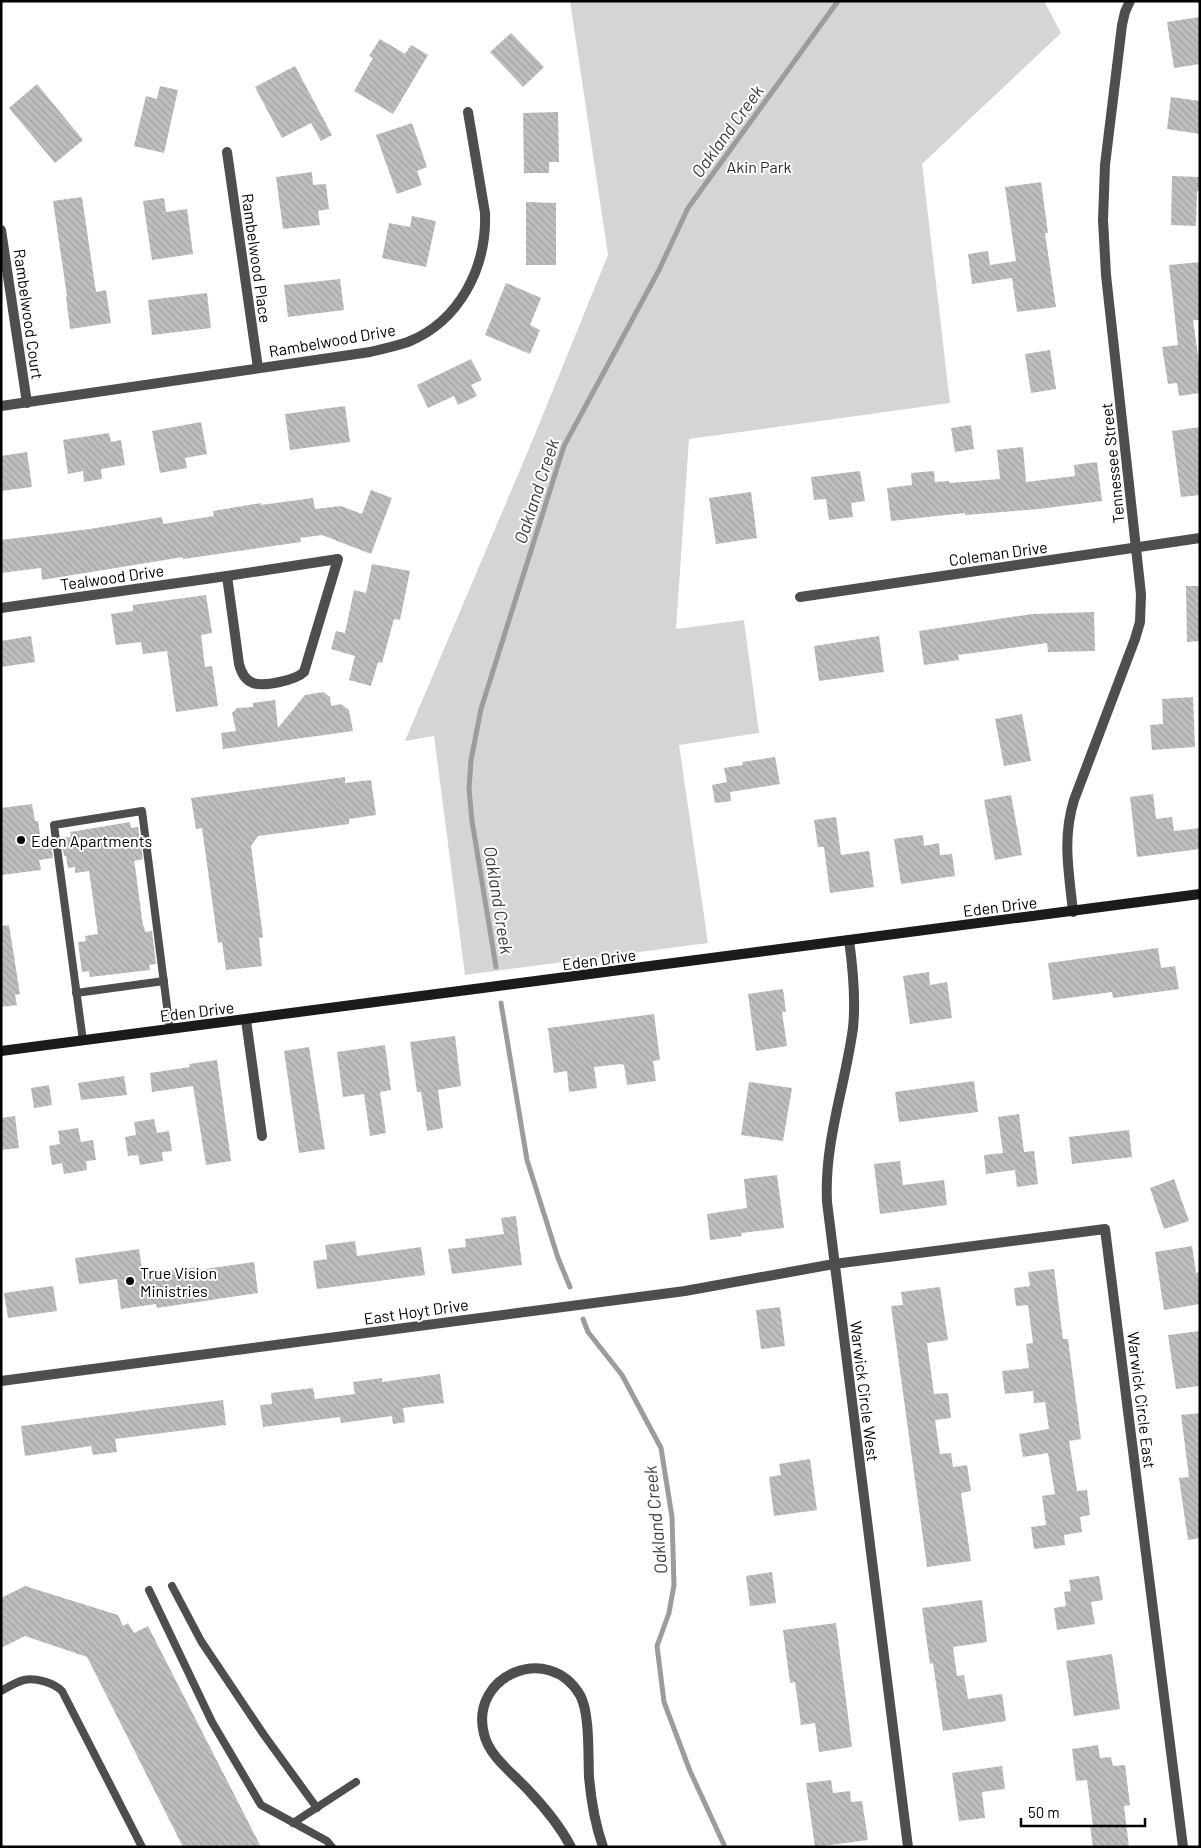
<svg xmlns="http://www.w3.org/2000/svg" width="1201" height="1848" font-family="Barlow,sans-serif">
<defs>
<pattern id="building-back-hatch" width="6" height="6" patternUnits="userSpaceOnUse" patternTransform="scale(1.25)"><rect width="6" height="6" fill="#bebebe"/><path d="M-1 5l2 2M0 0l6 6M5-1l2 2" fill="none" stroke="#a2a2a2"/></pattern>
</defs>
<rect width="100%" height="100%" fill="#fff"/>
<path fill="#d5d5d5" d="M570,1h474l17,32 -139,131 28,239 -261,36 -13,190 68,-9 15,113 -80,12 29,198 -243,32 -31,-239 -29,5 126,-297 77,-189z"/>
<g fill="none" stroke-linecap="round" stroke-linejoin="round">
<g stroke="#9c9c9c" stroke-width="5">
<path d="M496,967l-24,-146 -3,-32 2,-29 10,-51 83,-263 95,-176 29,-62 150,-207"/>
<path d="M501,1003l26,157 31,98 12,29"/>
<path d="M583,1319l5,13 34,43 39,73 11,69 2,68 -5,28 -12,33 7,56 26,69 35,76"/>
</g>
</g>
<g fill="url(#building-back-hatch)">
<path d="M1200,17v47l-26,4 -7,-46z"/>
<path d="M511,33l33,34 -21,20 -33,-35z"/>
<path d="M380,39l25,15 6,-9 17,10 -35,59 -39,-23 19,-33 -4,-2z"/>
<path d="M295,66l37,69 -11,6 -10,-18 -29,15 -27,-51z"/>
<path d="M37,84l46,56 -28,23 -46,-55z"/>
<path d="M160,86l18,4 -14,63 -30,-7 12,-50 11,3z"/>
<path d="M1171,97l29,4v33l-33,-5z"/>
<path d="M558,112l1,50h-10v11h-25l-1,-60z"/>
<path d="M412,123l15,44 -10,4 5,14 -25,9 -21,-59z"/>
<path d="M312,172l1,13 13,-1 3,25 -11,2 2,14 -37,4 -7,-52z"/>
<path d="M1172,176l28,1v14h-3l-1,35 -25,-1z"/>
<path d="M1041,182l7,51h-3l11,74 -39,5 -5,-34 -40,6 -4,-30 20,-3 2,14 26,-4 -11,-74z"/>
<path d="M82,197l14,95 10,-2 5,33 -41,6 -4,-33h1l-14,-95z"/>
<path d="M164,198l2,14 21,-3 6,45 -41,6 -9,-59z"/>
<path d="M526,202l30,1v62h-30z"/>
<path d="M412,216l24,5 -10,46 -44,-9 7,-35 21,4z"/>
<path d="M1200,262v58h-7l7,50v23l-21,3 -2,-13 -9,1 -6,-37 16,-2 -9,-80z"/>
<path d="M340,279l4,31 -56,7 -4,-32z"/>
<path d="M506,283l35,15 -11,27 10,5 -10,24 -45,-19z"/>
<path d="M207,293l4,35 -59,7 -4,-35z"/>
<path d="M1050,350l6,39 -25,4 -6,-39z"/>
<path d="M471,359l11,21 -11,5 6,11 -19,9 -4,-9 -26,12 -11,-23z"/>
<path d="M345,406l5,36 -60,8 -5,-36z"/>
<path d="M201,422l6,32 -22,4 2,10 -27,5 -8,-42z"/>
<path d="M971,425l3,24 -19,3 -4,-24z"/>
<path d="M1200,427v68l-19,2 -9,-66z"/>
<path d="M109,433l2,9 10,-2 4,25 -24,4 1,10 -18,3 -1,-11 -15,3 -5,-34z"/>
<path d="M1023,447l3,35 49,-6 -1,-11 23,-3 5,39 -63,8 -74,6v-2l-74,8 -4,-33 25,-3 -1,-12 23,-2 1,11 14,-1v2l51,-4 -3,-29z"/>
<path d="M27,452l5,35 -31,4v-35z"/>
<path d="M860,471l5,30 -14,2 2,14 -24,3 -3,-21 -12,1 -3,-23z"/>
<path d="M371,490l21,8 -21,56 -49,-19 -22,3 1,4 -118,17v-2l-141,23 -1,-12 -40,5v-33l89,-11 72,-12 1,7 51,-8 -1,-5 48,-8v2l52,-7 2,11 26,-3 21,8z"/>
<path d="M751,492l6,46 -41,6 -7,-46z"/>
<path d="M372,564l38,7 -10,49 -6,-1 -12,44 -4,-1 -7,24 -22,-6 6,-24 -24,-7 5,-18 9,2 9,-43 12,3z"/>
<path d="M1186,586h14v55l-13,1z"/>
<path d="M206,595l6,38 -11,2 4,32 7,-1 6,40 -42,6 -9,-61 -24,3 -2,-12 -25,3 -5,-31 22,-3v-6z"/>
<path d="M1094,612l1,39 -47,1 -1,-9 -89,12 1,5 -35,5 -5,-34 113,-17z"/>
<path d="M31,636l4,26 -34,5v-26z"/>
<path d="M879,636l5,36 -65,9 -5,-35z"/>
<path d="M323,692l7,5 1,9 10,-2 8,6 4,21 -130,18 -2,-16 15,-2 -4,-18 5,-5 16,-1v-4l22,-3 3,28 27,-33z"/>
<path d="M1193,697l2,50 -43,3 -2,-25 13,-1 -1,-25z"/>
<path d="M1022,714l9,47 -27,5 -9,-47z"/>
<path d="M775,757l5,27 -50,8 1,9 -16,2 -3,-18 15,-3 -3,-14 19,-3 -1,-3z"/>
<path d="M345,777v6l26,-3 5,35 -27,4v5l-91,12 -7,10 12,91 -4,1 3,28 -36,4 -4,-28 -4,1 -16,-115 -6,1 -5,-31z"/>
<path d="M1153,794l3,25 16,-2 2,14 26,-3v21l-63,8 -7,-60z"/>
<path d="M1011,795l11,60 -27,5 -11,-60z"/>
<path d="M32,804l3,17h3l3,20 9,-1 3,18 -14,2 2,10 -40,5v-67z"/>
<path d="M836,817l5,38 28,-4 5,36 -44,6 -6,-46h-6l-4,-27z"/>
<path d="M130,822l1,6 7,-1 5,32 -9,2 1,5 8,60h1l1,6 7,-1 4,33 -7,1 1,5 -60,7 -1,-6 -7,1 -4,-30 8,-1 -1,-5 13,-2 -9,-63 -14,2v-6l-7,1 -2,-12h-2l-3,-18 10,-1 -1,-5z"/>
<path d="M923,835l1,11 15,-3 1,12 12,-1 3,22 -54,8 -7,-45z"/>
<path d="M9,925l11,69 -5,1 2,10 -16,2v-81z"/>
<path d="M1158,948l3,20 14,-2 4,23 -66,9 -1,-6 -59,8 -5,-37z"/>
<path d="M929,972l1,13 17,-3 5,36 -42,6 -7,-48z"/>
<path d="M783,989l3,23h-4l5,34 -31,5 -8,-57z"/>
<path d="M654,1014l6,46 -7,1 3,20 -29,4 -3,-20 -3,-1 -27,3 3,21 -28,4 -2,-21 -13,2 -6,-45z"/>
<path d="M455,1036l6,50 -23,4 5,38 -16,3 -6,-39h-4l-7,-50z"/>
<path d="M385,1045l6,45 -11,2 6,41 -16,3 -6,-42 -21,3 -6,-45z"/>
<path d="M309,1047l16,102 -26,4 -15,-102z"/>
<path d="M217,1060l14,101 -25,4 -13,-79 -41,6 -2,-19 40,-6 -1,-3z"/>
<path d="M124,1076l3,19 -46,5 -3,-17z"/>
<path d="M974,1081l4,31 -79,10 -4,-30z"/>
<path d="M749,1082l43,6 -9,53 -42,-6z"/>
<path d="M49,1085l3,20 -18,3 -3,-20z"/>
<path d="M1019,1114l5,38 10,-1 4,33 -21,3 -2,-17 -29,4 -2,-19 19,-2 -5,-36z"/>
<path d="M15,1116l4,32 -18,2v-32z"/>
<path d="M154,1119l3,14 12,-2 3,20 -10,1 1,9 -23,4 -2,-10 -10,1 -3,-19 11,-2 -2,-13z"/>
<path d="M78,1128l3,14 12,-2 3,20 -10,1 1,9 -23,4 -2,-11 -10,2 -3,-19 11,-2 -2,-13z"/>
<path d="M1129,1130l3,27 -60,7 -3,-27z"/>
<path d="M900,1161l3,24 41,-5 3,25 -67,9 -6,-50z"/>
<path d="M777,1175l7,53 -43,5 1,3 -32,4 -3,-26 40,-6 -3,-29z"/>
<path d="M1174,1179l15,42 -25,8 -14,-41z"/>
<path d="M516,1216l6,49 -70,9 -4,-25 18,-2 -1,-8 39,-5 -3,-16z"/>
<path d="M355,1241l2,15 64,-9 4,28 -108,14 -4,-28 14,-2 -2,-14z"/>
<path d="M1192,1246l4,27 4,-1v32l-36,6 -9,-58z"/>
<path d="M139,1249l4,25 55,-7v3l56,-8 4,31 -101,15 -1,-4 -35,5 -4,-30 -38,5 -4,-26z"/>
<path d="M1054,1269l9,70h5l13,100 -12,2 8,50 10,-1 3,25 -10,2 2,15 -18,3 1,10 -31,4 -3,-22 15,-2 -4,-29 13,-2 -7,-41 -25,4 -4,-23 30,-5 -4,-27 -11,1 -1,-12 -28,3 -3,-23 27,-3 -3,-24 7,-1 -5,-38 -12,1 -2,-18 16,-2 -2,-14z"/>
<path d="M53,1286l4,25 -49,7 -4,-25z"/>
<path d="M940,1287l8,53 -21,3 7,51 14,-1 3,25 -16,2 5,34 11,-1 2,14 14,-2 4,26 -10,2 10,68 -44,6 -36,-261 12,-1 -2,-13z"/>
<path d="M780,1307l5,39 -24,3 -5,-39z"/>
<path d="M1200,1331v55l-24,3 -8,-54z"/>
<path d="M440,1374l4,29 -41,5 2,14 -12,2 -1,-8 -51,7 -1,-6 -77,10 -3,-22 12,-1 -1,-11 42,-5 2,11 40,-5 -2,-12 29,-4v4z"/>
<path d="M223,1400l3,25 -111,14 2,13 -24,3 -2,-9 -66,10 -4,-30z"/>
<path d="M1200,1413v125l-12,2 -9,-62 10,-1 -8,-62z"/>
<path d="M810,1459l7,51 -43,6 -5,-39 12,-2 -2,-11z"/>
<path d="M772,1572l4,31 -26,3 -4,-30z"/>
<path d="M1099,1576l4,24 -12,2 4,22 -38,6 -3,-22 12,-2 -2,-14 7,-1 -2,-11z"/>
<path d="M25,1586l93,29 5,11 5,-3 6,10 14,-7 113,221h-78l-96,-190 -62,-21 -24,12v-50z"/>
<path d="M982,1600l5,42 -34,5 4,29 7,-1 4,24 34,-5 4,27 -63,10 -10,-68 -3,1 -8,-56z"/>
<path d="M836,1623l16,124 -33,5 -4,-29 -14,2 -6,-43 -5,1 -7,-53z"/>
<path d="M1112,1654l8,55 -46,7 -8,-55z"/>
<path d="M1098,1745l2,13 11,-1 2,9 12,-1 5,40 -6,1 5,41h-36l-3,-21h3l-6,-46 -11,1 -4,-32z"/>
<path d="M1002,1766l3,23 -23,3 3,26 -26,3 -7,-48z"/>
<path d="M831,1780l2,13 17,-2 1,11 11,-1 6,39 -53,7 -9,-64z"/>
</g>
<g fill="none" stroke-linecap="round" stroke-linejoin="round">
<g stroke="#4e4e4e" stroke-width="8">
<path d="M76,993l88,-12"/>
<path d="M83,1041l-29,-216 88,-14 28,219"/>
<path d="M172,1586l29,55 63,94 53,73"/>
<path d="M149,1590l63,132 49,83 66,36 5,6"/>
<path d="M1,1691c7,-4 15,-9 23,-11 11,-3 30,3 38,11l80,156"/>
<path d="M293,1823l63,-41"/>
</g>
<g stroke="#4e4e4e" stroke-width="10">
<path d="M227,152l31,216"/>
<path d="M1,230l26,173"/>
<path d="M1,406l369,-54c13,-3 26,-6 38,-10 52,-21 79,-75 77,-129l-17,-101"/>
<path d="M338,559l-34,113c-8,8 -40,15 -51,11 -8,-3 -12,-11 -14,-19l-12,-88z"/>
<path d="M800,597l400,-59"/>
<path d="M1,608l226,-32"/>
<path d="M1073,912c-4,-40 -11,-73 1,-112l61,-161 5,-17 1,-28 -35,-319 -3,-55 2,-55 17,-140 3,-13 5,-11"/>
<path d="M849,940c4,29 7,59 4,88 -8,59 -29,114 -26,174l81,645"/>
<path d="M246,1020l16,116"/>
<path d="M1,1381l684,-90 149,-27 271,-35 78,618"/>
<path d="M571,1847c-11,-21 -25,-38 -41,-55 -15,-17 -41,-35 -46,-58 -15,-59 65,-92 96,-39 10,18 8,60 9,82 2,23 6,47 14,70"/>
</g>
<path stroke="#1b1b1b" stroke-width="10" d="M1,1051l1199,-157"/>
</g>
<g fill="#000" stroke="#fff" stroke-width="2">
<circle cx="21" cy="840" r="5"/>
<circle cx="130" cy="1281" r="5"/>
</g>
<g text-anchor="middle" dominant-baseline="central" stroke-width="4" stroke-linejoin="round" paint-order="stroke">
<g font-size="16" fill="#2c2c2c" stroke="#fff">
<text x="759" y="166">Akin Park</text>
</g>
<g font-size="16" fill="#000" stroke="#fff">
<text transform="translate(257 258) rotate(82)">Rambelwood Place</text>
<text transform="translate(29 314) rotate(82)">Rambelwood Court</text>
<text transform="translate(332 340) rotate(-10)">Rambelwood Drive</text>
<text transform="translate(1112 463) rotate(-96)">Tennessee Street</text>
<text transform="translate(998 553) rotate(-8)">Coleman Drive</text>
<text transform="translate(112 577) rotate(-8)">Tealwood Drive</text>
<text transform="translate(1000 906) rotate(-7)">Eden Drive</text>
<text transform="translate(599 959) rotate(-8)">Eden Drive</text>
<text transform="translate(197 1011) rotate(-7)">Eden Drive</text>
<text transform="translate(416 1311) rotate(-8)">East Hoyt Drive</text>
<text transform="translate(865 1391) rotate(83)">Warwick Circle West</text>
<text transform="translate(1142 1400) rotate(83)">Warwick Circle East</text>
</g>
<g font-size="16" fill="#000" stroke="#fff" text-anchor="start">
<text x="31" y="840">Eden Apartments</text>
<text x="140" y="1272">True Vision<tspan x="140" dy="18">Ministries</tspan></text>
</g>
<g font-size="18" font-style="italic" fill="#3d3d3d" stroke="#fff">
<text transform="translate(727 131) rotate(-54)">Oakland Creek</text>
<text transform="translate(536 491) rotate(-72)">Oakland Creek</text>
<text transform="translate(499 900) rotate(81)">Oakland Creek</text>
<text transform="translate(655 1520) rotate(-96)">Oakland Creek</text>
</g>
</g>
<rect width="1201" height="1848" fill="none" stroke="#000000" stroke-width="5"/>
<path d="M1021 1818v8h124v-8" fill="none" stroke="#000000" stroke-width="2.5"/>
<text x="1028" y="1818" font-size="15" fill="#000000" stroke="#ffffff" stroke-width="4" paint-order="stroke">50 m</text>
</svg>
